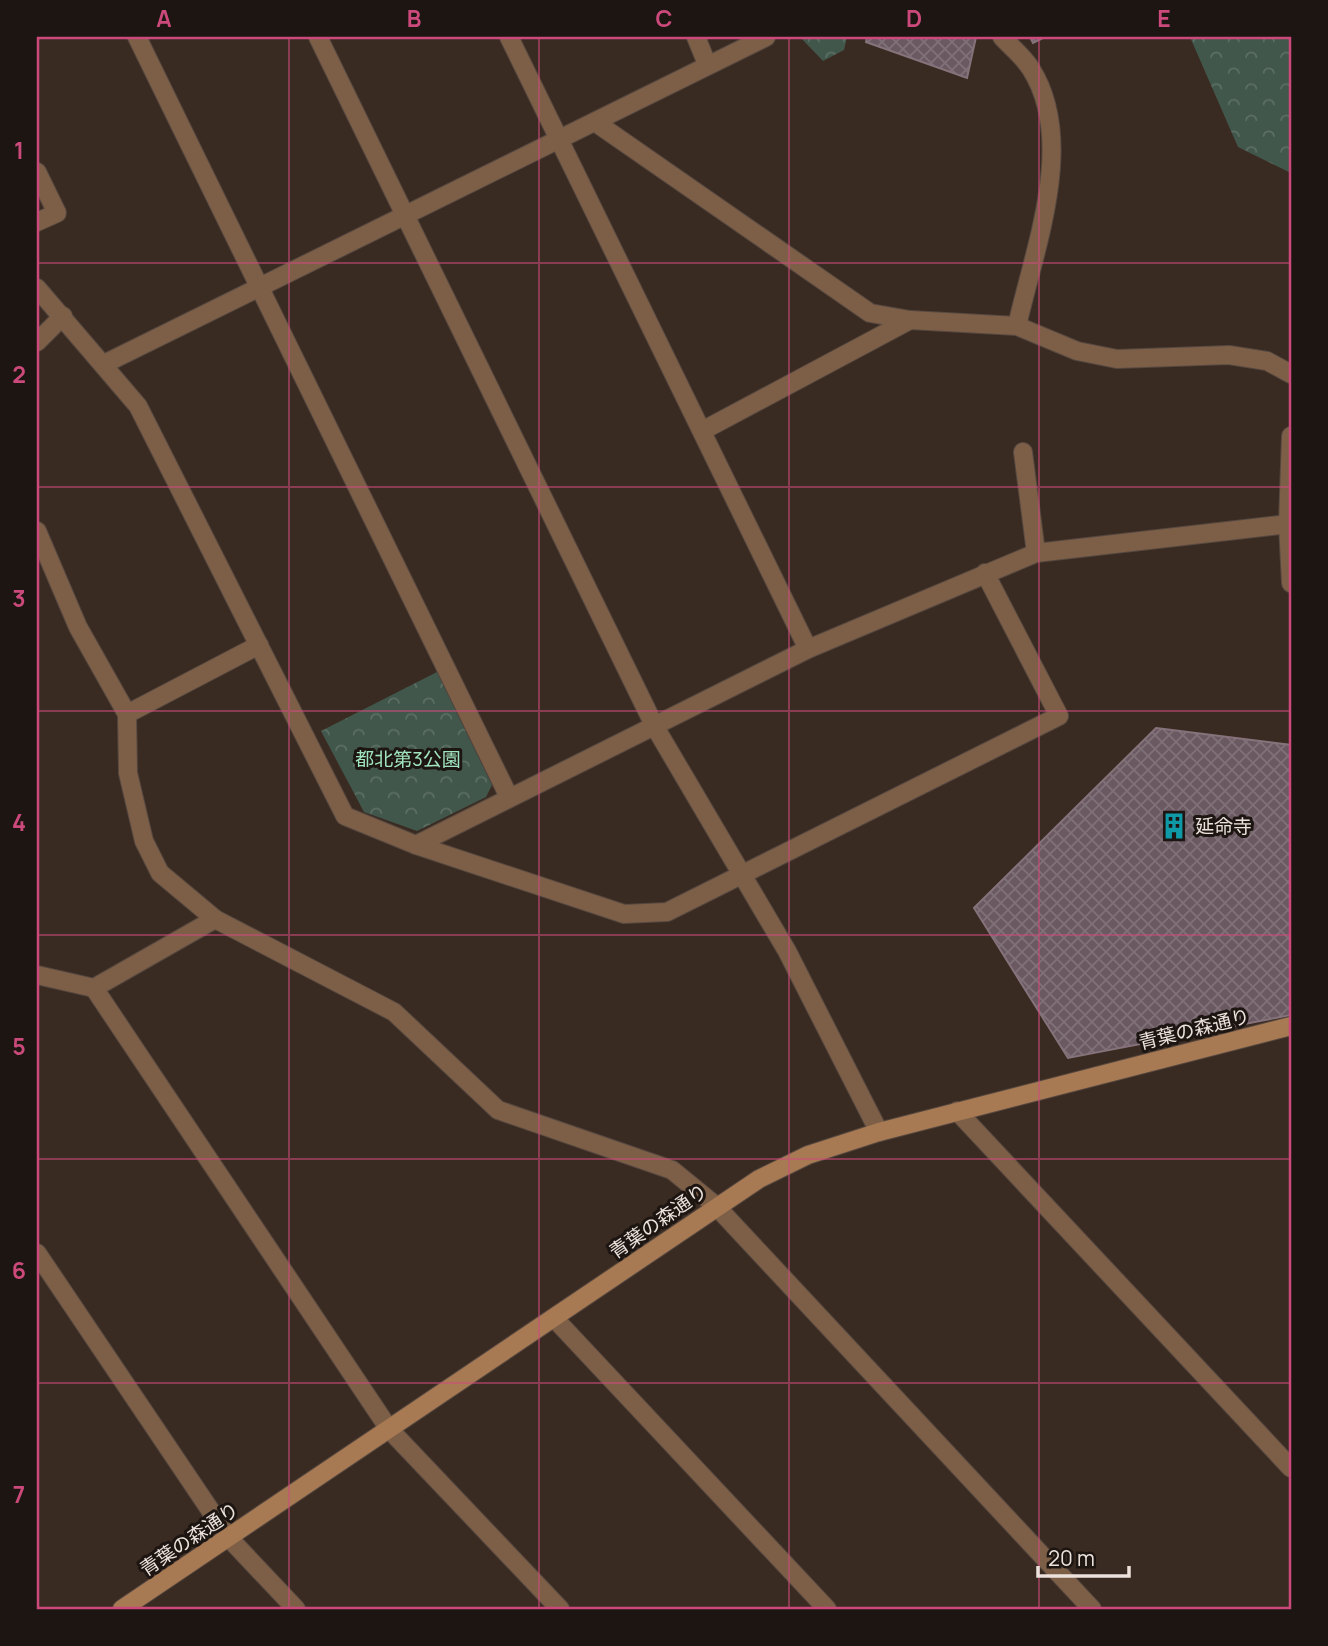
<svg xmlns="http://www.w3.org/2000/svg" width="1328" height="1646" font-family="Manrope,'Noto Sans JP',sans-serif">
<defs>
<pattern id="forest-crowns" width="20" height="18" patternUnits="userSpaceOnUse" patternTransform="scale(1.75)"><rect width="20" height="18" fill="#41574b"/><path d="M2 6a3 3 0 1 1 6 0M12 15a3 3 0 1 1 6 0" fill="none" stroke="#5d6f64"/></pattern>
<pattern id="building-cross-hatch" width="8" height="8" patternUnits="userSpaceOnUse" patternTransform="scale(1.75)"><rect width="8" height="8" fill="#6b5962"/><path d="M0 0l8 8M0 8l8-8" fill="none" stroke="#807178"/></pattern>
</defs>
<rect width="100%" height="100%" fill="#3a2b22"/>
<g fill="url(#forest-crowns)">
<path d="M800,37h47l-3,13 -21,11z"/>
<path d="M1190,37h101v136l-53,-26z"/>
<path d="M437,672l55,113 -6,12 -69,34 -53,-19 -43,-81z"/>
</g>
<g fill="url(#building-cross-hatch)" stroke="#85727b" stroke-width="2">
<path d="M867,37h109l-9,41 -101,-36z"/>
<path d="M1030,37h15l-12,6z"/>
<path d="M1156,728l135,17v270l-223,43 -94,-150z"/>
</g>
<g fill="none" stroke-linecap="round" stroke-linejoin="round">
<g stroke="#564840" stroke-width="20">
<g id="lane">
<path d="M1002,37c9,10 22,20 29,32 46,73 3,180 -14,257"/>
<path d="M595,122l275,191 40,7"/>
<path d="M702,431l208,-111"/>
<path d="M1023,452l13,101"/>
</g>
</g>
<g stroke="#564840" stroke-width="20">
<g id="street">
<path d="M137,37l372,760"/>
<path d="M318,37l337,690 132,224 92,181"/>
<path d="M509,37l299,612"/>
<path d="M696,37l11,27"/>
<path d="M37,172l20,41 -20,9"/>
<path d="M37,288l101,118 207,410 71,29 208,69 43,-2 392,-196 -74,-143"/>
<path d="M910,320l107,6 60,25 40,8 112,-4 38,6 24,13"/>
<path d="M37,342l26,-26"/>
<path d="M104,364l662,-327"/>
<path d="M1291,436l-3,88 3,59"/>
<path d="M37,531l41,96 49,87 1,59 16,68 16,32 55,46 179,93 104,98 174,60 44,36 376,403"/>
<path d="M127,714l132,-69"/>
<path d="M416,845l392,-196 228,-96 252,-29"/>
<path d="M37,975l57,13 121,-69"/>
<path d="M94,988l295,441 171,180"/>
<path d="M957,1111l334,357"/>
<path d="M37,1253l192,285 67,71"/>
<path d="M555,1319l272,290"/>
</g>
</g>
<g stroke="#564840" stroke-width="20">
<path id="secondary" d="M122,1609l637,-430 49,-24 71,-23 412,-106"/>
</g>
<use href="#lane" stroke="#7d5f48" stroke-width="18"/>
<use href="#street" stroke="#7d5f48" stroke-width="18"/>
<use href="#secondary" stroke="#a87a53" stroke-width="18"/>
</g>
<path fill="none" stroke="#cc4a7b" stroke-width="2" stroke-opacity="0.55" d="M289,37v1572M539,37v1572M789,37v1572M1039,37v1572M37,263h1254M37,487h1254M37,711h1254M37,935h1254M37,1159h1254M37,1383h1254"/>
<defs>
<g id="building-bare" transform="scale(2.1)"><path d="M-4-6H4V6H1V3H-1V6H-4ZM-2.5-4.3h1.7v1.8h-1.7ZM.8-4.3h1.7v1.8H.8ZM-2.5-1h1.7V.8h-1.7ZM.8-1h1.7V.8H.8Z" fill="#0f9aa8" stroke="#1c1511" stroke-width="2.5" paint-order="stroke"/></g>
</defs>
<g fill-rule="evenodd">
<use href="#building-bare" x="1174" y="826"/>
</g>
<g text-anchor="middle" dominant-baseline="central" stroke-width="6" stroke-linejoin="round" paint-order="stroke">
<g font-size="19" fill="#a0e4bf" stroke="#1c1511">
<text x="408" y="759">都北第3公園</text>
</g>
<g font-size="19" fill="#ece1db" stroke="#1c1511" text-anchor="start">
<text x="1195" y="826">延命寺</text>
</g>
<g font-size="19" fill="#ece1db" stroke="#1c1511">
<text transform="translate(1194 1029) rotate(-14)">青葉の森通り</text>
<text transform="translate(658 1221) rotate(-35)">青葉の森通り</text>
<text transform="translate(189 1539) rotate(-34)">青葉の森通り</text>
</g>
</g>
<rect width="1328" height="1646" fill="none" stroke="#1c1511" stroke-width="77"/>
<path d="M1038 1566v10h91v-10" fill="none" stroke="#ece1db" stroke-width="3.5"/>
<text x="1048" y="1566" font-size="21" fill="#ece1db" stroke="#1c1511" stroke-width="5" paint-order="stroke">20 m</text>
<rect x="38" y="38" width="1252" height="1570" fill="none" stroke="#cc4a7b" stroke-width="2.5"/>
<g font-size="23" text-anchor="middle" font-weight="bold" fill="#cc4a7b">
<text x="164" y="27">A</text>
<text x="414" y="27">B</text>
<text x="664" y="27">C</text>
<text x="914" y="27">D</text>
<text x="1164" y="27">E</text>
<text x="19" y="159">1</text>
<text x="19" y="383">2</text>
<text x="19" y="607">3</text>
<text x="19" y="831">4</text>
<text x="19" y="1055">5</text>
<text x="19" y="1279">6</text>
<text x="19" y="1503">7</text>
</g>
</svg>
